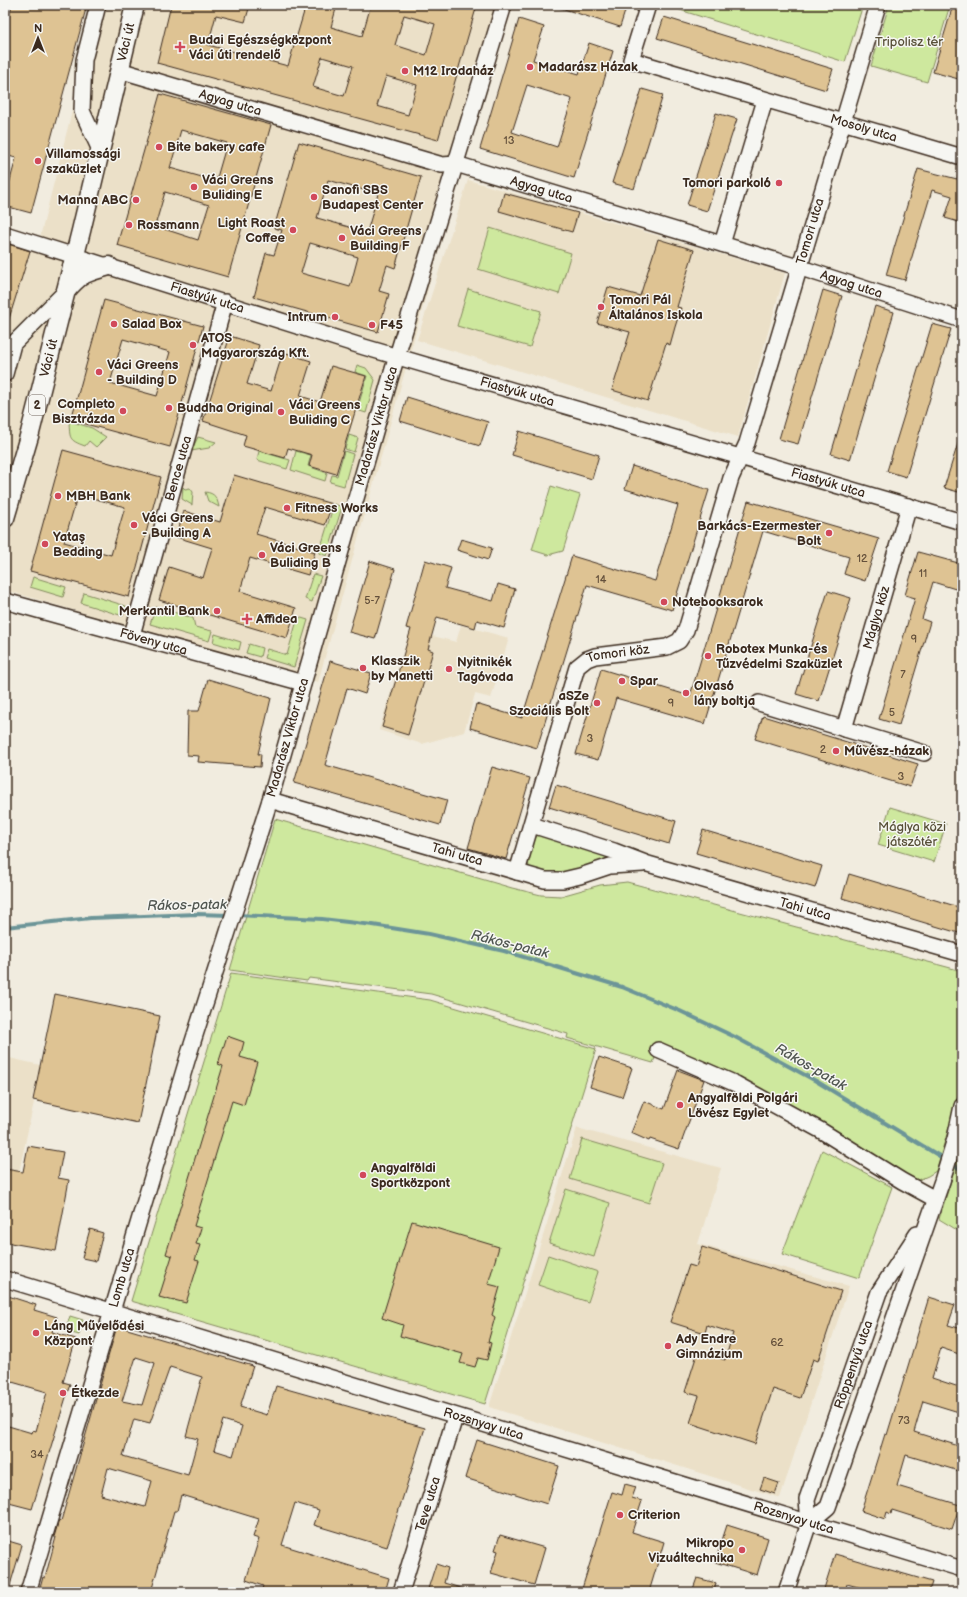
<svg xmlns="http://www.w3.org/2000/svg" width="967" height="1597" font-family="'Balsamiq Sans',sans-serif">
<rect width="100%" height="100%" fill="#f1ecdf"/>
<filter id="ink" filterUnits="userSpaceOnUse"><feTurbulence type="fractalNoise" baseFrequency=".025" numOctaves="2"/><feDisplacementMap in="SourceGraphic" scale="8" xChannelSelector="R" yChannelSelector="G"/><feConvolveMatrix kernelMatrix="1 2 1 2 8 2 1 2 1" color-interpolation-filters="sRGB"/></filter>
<g filter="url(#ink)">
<g fill="#ebe0c8">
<path d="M99,5h414l-49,155 -146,522 -313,-92v-351l32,10z"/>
<path d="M468,180l317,93 -47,164 -321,-97z"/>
<path d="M461,625l48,13 -18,60 -16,-4 -11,38 -42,12 -43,-14 28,-90 15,5 3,-11 31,8z"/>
<path d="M5,1057l35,8 -8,35 2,2 -29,135z"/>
<path d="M577,1128l144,40 -23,76 151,42 -69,212 -291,-91z"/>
</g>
<g fill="#cee89e" stroke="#84895e">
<path d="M664,5h199l-18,57z"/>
<path d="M889,5h61l-23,77 -56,-16z"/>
<path d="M490,228l81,25 -12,41 -81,-25z"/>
<path d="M468,289l73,22 -11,36 -73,-21z"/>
<path d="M357,365l9,3 9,12 -9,33 -9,-3 10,-34 -12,-4z"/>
<path d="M69,421l23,7 14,9 -10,10 -7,-6 -4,5c-17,-6 -15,-8 -16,-25z"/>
<path d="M349,435l9,3 -4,14 -9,-3z"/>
<path d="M198,437l18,5 -7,6 -18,3z"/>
<path d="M259,451l31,9 -3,9 -30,-9z"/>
<path d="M296,451l15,4 -3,11 19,7 -2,8 -34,-11z"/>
<path d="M344,451l9,3 -9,32 -14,-4 2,-7 5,1z"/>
<path d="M551,486l29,9 -17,56 -15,4 -16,-5z"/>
<path d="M183,487l2,2 5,-1 3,4 -1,13 -10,-6z"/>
<path d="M205,492c10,1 12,6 14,15l-11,-6z"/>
<path d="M334,504l8,3 -15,49 -8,-3z"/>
<path d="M313,574l8,2 -9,26 -7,-3z"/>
<path d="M33,577l33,10 -3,10 -33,-10z"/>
<path d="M84,593l42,13 -3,10 -42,-13z"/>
<path d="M156,607l37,11 2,9 17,4 -3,10 -59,-17z"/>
<path d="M298,617l10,3 -14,47 -30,-9 3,-9 20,6z"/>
<path d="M215,634l26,8 -2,8 -26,-8z"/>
<path d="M249,644l13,4 -2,9 -14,-4z"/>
<path d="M890,807l56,17 -12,38 -56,-17z"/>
<path d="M275,819l237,69 29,7 20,1 39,-11 27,-3 335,89 -2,119 -24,81 -8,5 -19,8 -251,-134 -5,13 -86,-25 1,-4 -137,-40 -122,-16 -2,3 -77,-11z"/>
<path d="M539,834l72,21 -1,6c-26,8 -55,21 -81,6 -2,-8 3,-28 10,-33z"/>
<path d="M231,973l199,27 166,49 -111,355 -354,-103z"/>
<path d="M582,1139l80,24 -13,40 -79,-24z"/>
<path d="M962,1146v87l-23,-14z"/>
<path d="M822,1150l70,37 -33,91 -77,-24z"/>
<path d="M566,1189l44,14 -16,54 -45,-14z"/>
<path d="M548,1255l50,17 -10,30 -50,-17z"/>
<path d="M70,1316l13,4 -4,15 -14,-4z"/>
</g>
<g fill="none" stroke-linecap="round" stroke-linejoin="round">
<g stroke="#6c9598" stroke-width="4">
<path d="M237,915l85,4 51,6 56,9 75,17 118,36 58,24 55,26 81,44 130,79"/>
<path d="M5,927l86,-9 106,-4 33,1"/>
<path d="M951,1164l11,6"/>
</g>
</g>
<g fill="#dec393" stroke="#3b2a1e" fill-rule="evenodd">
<path d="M12,5h75l-56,208 -26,-7v-19l3,1 8,-30 -11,-3v-127z"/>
<path d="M171,5h79l-5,17 -29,-7 -8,30 80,21 18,-61h31l-6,22 31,9 9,-31h106l-39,135 -281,-77zM404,15l31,9 -9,31 -31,-10zM322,57l31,9 -9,30 -31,-9zM386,76l31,9 -9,30 -31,-9z"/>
<path d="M558,5h69l-7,22 -62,-20z"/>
<path d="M953,5h9v75l-29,-8z"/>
<path d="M664,17l169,52 -7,21 -169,-52z"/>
<path d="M519,19l25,8 -11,33 46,14 10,-31 24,8 -39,127 -94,-29zM527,85l45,14 -15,48 -45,-15z"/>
<path d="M642,89l21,6 -29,94 -22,-6z"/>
<path d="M160,94l111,31 -43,152 -111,-32zM181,130l46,13 -11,38 -46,-13zM165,192l44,13 -11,35 -43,-14z"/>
<path d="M716,113l21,6 -30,92 -20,-6z"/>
<path d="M299,142l122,35 -26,91 -8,-3 -8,26 10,3 -11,38 -124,-35 12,-44 8,2 8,-25 -8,-2zM328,180l50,14 -11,38 -50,-14zM310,243l48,14 -8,30 -49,-14z"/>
<path d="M918,169l39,10 3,-8 2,1v51l-17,-5 7,-22 -20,-6 -27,90 -19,-5z"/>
<path d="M504,193l74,20 -6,19 -73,-21z"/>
<path d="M658,239l36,11 -17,57 4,1 -6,19 -5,18 -4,-2 -18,58 -36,-11 18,-58 -33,-9 11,-36 32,9z"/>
<path d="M5,243l25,8 -22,71h-3z"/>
<path d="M823,290l19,6 -44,148 -19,-5z"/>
<path d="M104,300l99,26 -33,121 -99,-27zM123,339l47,13 -13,44 -47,-13z"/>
<path d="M875,306l19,6 -44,148 -19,-6z"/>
<path d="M932,324l19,5 -45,148 -19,-6z"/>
<path d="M230,336l29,9 -12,39 24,7 12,-39 28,9 -11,35 20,6 11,-36 35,10 -30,98 -27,-8 3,-11 -24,-7 -3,10 -42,-12 3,-11 -43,-14z"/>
<path d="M407,397l81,25 -8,24 -80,-25z"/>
<path d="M519,431l80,24 -7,24 -80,-24z"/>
<path d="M960,437l2,1v55l-18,-5z"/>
<path d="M63,450l98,27 -32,120 -99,-26zM78,494l47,13 -14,48 -47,-13z"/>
<path d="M632,466l77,24 -37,120 -85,-25 -50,163 -67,-20 6,-24 46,14 50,-162 83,25 23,-76 -53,-16z"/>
<path d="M234,475l98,29 -7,21 -60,-18 -9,27 59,18 -7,23 -58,-17 -10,33 56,17 -9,30 -128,-38 10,-33 34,11 9,-30 -36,-11 8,-26 36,11z"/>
<path d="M748,501l131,38 -14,42 -21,-7 5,-17 -86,-26 -58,193 -89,-26 -18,62 -22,-6 25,-85 89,27z"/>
<path d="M461,539l31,9 -4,12 -31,-10z"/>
<path d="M918,552l44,12v27l-29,-9 -11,37 8,3 -31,103 -20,-6 36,-121 -10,-3z"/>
<path d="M425,560l26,8 -6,20 48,13 5,-17 17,5 -11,39 -27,-8 -2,8 -38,-11 -9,32 5,2 -25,84 -26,-8 29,-98 -5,-1z"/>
<path d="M370,561l25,8 -20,70 -26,-7z"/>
<path d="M828,591l23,7 -32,103 -23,-7z"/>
<path d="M330,661l41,12 -6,21 -18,-6 -22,77 122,35 -7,25 -146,-42z"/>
<path d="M208,679l63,19 -13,56h3l-1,13 -62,-5 1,-6 -12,-1 1,-44h11z"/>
<path d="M763,716l155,48 -8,23 -155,-48z"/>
<path d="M492,767l38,11 -24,81 -38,-11z"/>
<path d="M556,785l120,36 -7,23 -120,-37z"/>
<path d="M703,830l119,36 -7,22 -119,-35z"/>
<path d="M849,874l113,34v26l-120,-36z"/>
<path d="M55,994l105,22 -22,107 -105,-23z"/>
<path d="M227,1036l17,6 -4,15 17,5 -13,43 -12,-4 -38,125 7,2 -5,16 4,1 -5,15 4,1 -13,42 -12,-3v1l-15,-4 13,-41 -6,-2 57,-188 -5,-2z"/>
<path d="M599,1057l33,11 -10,29 -32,-10z"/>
<path d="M678,1070l26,10 -25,69 -29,-10 -1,2 -18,-8 13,-32 20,8z"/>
<path d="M28,1146l35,6 -5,26 11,2 -13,71 -51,-9v-73l18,3z"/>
<path d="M412,1221l87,26 -11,37 12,3 -8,28 3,2 -7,25 3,1 -4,17 -9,-2 -3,9 -15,-4 3,-9 -63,-18 3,-11 -21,-7z"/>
<path d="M90,1229l13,4 -7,28 -14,-3z"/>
<path d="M702,1247l139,44 -23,70 -5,-2 -13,39 -27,-9 -18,55 -65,-21 9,-27 -14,-4 13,-41 27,9 8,-27 -26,-8 -2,8 -35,-11 19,-57 7,2z"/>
<path d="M5,1295l31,10 -2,5 23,7 -5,15 24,7 -13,43 7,2 -38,125 -27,-7v-77l27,8 1,-3 3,1 11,-39 -42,-12z"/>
<path d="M929,1297l26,8 -7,20 14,4v26l-21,-7 -9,30 30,10v25l-39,-12 -9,31 48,15v25l-56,-17 -9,31 63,19 -8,24 -60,-19 -1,4 -4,-2 -2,7 -24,-8 24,-77 2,1z"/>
<path d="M117,1326l136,40 -13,41 27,8 9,-29 149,42 -38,119 -73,-22 5,-15 -24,-7 -13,42 107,33 -4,14h-124l2,-6 -17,-6 13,-41 -6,-2 6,-18 -78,-24 -4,16h-3l-23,81h-112l4,-15 2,1 11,-41h-2l5,-17 2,1 15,-52zM136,1357l19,6 -13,42 -20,-4zM170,1367l32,10 -16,59 12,3 -10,36 -65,-19 11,-37 16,4zM223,1420l19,6 -9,30 -19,-6zM108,1468l44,13 -7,26 -44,-12z"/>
<path d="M477,1440l82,26 -12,38 -82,-26z"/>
<path d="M764,1478l15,5 -4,11 -15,-5z"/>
<path d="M625,1484l11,3 -4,11 10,3 -10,31 32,10 -15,50h-68l31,-100 10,3z"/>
<path d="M727,1525l41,13 -11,37 -42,-13z"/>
<path d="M500,1535l45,13 -11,37 -43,-12 7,-22 -3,-1z"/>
<path d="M5,1540l17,5 -14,47 -3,-1z"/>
<path d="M835,1554l97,28 -3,10h-53l-29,-8 -2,8h-22z"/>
<path d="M436,1564l12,4 -4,15 20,6 -1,3h-36z"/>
<path d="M697,1578l19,5 -2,9h-17l1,-2 -5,-1z"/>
</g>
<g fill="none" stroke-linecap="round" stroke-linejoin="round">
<g stroke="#3b2a1e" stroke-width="18">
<g id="minor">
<path d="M98,5l-14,55 -2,51 18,39"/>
<path id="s1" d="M648,5l-17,55 331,97"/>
<path id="s2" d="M119,70l323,95 14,-1 345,104 161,52"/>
<path id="s3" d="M5,234l359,113 598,175"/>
<path d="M722,244l43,-144"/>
<path d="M5,374l8,-30 53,-53"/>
<path id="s4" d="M5,601l298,82"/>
<path id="s5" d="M132,635l93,-333"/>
<path d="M759,703l165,50"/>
<path id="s6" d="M844,729l65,-223"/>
<path id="s7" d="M270,800l275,80h18l17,-4 30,-10 33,-2"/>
<path id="s8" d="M532,825l82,26 34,13 314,90"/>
<path id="s9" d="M517,872l60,-205 10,-8 8,-3 72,-9 12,-6 7,-11 45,-152 16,-35 131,-438"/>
<path d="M658,1050l78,34 84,46 82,51 33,18"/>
<path id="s10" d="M5,1279l957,290"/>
<path d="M809,1523l19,-16 114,-326 13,-42 7,-33"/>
<path id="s11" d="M28,1592l160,-535 82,-257 120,-421 114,-374"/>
<path id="s12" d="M401,1592l54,-175"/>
<path id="s13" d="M786,1592l23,-69 -2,-24 72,-207 38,-58"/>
</g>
</g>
<g stroke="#3b2a1e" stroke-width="21">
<g id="major">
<path d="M66,291c15,-18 21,-19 43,-25"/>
<path id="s14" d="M5,518l25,-85 51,-202 54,-226"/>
</g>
</g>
<use href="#minor" stroke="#f6f6f2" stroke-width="15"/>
<use href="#major" stroke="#f6f6f2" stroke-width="18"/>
</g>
</g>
<g fill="#d1495b" stroke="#f6f6f2" stroke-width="1.5">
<path d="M178 41h4v4h4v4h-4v4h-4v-4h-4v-4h4z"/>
<circle cx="530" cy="67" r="4"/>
<circle cx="405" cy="71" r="4"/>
<circle cx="159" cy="147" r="4"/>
<circle cx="38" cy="161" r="4"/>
<circle cx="779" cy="183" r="4"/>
<circle cx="194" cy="187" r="4"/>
<circle cx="314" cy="197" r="4"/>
<circle cx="136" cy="200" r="4"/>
<circle cx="129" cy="225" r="4"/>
<circle cx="293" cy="230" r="4"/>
<circle cx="342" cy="238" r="4"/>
<circle cx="601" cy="307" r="4"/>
<circle cx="335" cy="317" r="4"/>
<circle cx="114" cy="324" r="4"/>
<circle cx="372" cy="325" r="4"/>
<circle cx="193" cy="345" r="4"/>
<circle cx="99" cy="372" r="4"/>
<circle cx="169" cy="408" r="4"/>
<circle cx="123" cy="411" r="4"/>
<circle cx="281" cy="412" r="4"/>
<circle cx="58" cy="496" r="4"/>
<circle cx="287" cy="508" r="4"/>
<circle cx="134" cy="525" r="4"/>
<circle cx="829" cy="533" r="4"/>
<circle cx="45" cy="544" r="4"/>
<circle cx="262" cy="555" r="4"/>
<circle cx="664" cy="602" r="4"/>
<circle cx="217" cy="611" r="4"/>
<path d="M245 613h4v4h4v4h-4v4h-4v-4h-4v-4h4z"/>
<circle cx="708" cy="656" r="4"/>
<circle cx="363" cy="668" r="4"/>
<circle cx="449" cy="669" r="4"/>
<circle cx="622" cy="681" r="4"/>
<circle cx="686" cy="693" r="4"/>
<circle cx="597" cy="703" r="4"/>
<circle cx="836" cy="751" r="4"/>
<circle cx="680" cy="1105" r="4"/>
<circle cx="363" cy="1175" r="4"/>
<circle cx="36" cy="1333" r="4"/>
<circle cx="668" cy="1346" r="4"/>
<circle cx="63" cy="1393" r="4"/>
<circle cx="620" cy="1515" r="4"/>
<circle cx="742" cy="1550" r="4"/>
</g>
<g text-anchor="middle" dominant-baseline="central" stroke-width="3" stroke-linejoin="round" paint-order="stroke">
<g font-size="11" fill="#64503b">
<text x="509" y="140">13</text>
<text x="862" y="558">12</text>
<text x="923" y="573">11</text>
<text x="601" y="579">14</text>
<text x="372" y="600">5-7</text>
<text x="914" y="639">9</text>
<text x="903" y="674">7</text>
<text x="671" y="703">9</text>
<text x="892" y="712">5</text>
<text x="590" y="738">3</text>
<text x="823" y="749">2</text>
<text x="901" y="776">3</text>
<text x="777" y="1342">62</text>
<text x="904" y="1420">73</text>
<text x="37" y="1454">34</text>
</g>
<rect fill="#f6f6f2" stroke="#73675e" stroke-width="1" x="29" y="395" width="16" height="20" rx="3"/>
<g font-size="12" font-weight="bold" fill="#3b2a1e">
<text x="37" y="405">2</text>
</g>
<g font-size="13" font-weight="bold" fill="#3b2a1e" stroke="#f6f6f2" text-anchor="start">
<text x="189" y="40">Budai Egészségközpont<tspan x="189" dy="15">Váci úti rendelő</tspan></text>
<text x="538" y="67">Madarász Házak</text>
<text x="413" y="71">M12 Irodaház</text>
<text x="167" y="147">Bite bakery cafe</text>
<text x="46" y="154">Villamossági<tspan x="46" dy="15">szaküzlet</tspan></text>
<text x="202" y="180">Váci Greens<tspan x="202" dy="15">Buliding E</tspan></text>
<text x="771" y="183" text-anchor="end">Tomori parkoló</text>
<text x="322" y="190">Sanofi SBS<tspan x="322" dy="15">Budapest Center</tspan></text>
<text x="128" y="200" text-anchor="end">Manna ABC</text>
<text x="285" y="223" text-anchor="end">Light Roast<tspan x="285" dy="15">Coffee</tspan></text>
<text x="137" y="225">Rossmann</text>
<text x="350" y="231">Váci Greens<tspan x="350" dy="15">Building F</tspan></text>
<text x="609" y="300">Tomori Pál<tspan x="609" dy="15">Általános Iskola</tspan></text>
<text x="327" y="317" text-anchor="end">Intrum</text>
<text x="122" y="324">Salad Box</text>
<text x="380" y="325">F45</text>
<text x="201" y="338">ATOS<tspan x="201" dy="15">Magyarország Kft.</tspan></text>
<text x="107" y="365">Váci Greens<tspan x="107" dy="15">- Building D</tspan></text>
<text x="115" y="404" text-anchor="end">Completo<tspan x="115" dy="15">Bisztrázda</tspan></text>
<text x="289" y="405">Váci Greens<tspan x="289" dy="15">Buliding C</tspan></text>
<text x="177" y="408">Buddha Original</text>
<text x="66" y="496">MBH Bank</text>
<text x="295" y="508">Fitness Works</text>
<text x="142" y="518">Váci Greens<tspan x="142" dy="15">- Building A</tspan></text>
<text x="821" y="526" text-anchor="end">Barkács-Ezermester<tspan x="821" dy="15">Bolt</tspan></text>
<text x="53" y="537">Yataş<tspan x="53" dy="15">Bedding</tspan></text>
<text x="270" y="548">Váci Greens<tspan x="270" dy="15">Buliding B</tspan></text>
<text x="672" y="602">Notebooksarok</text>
<text x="209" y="611" text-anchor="end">Merkantil Bank</text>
<text x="256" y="619">Affidea</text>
<text x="716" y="649">Robotex Munka-és<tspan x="716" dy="15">Tűzvédelmi Szaküzlet</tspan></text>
<text x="371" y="661">Klasszik<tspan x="371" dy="15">by Manetti</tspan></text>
<text x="457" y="662">Nyitnikék<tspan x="457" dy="15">Tagóvoda</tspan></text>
<text x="630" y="681">Spar</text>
<text x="694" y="686">Olvasó<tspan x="694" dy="15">lány boltja</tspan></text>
<text x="589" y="696" text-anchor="end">aSZe<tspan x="589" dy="15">Szociális Bolt</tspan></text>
<text x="844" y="751">Művész-házak</text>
<text x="688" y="1098">Angyalföldi Polgári<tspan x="688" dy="15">Lövész Egylet</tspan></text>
<text x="371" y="1168">Angyalföldi<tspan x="371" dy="15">Sportközpont</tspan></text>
<text x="44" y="1326">Láng Művelődési<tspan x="44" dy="15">Központ</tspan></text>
<text x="676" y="1339">Ady Endre<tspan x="676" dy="15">Gimnázium</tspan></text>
<text x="71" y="1393">Étkezde</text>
<text x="628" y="1515">Criterion</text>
<text x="734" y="1543" text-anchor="end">Mikropo<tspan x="734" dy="15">Vizuáltechnika</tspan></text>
</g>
<g font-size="13" fill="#3b2a1e" stroke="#f6f6f2">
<text stroke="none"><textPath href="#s14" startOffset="491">Váci út</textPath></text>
<text stroke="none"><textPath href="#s2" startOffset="116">Agyag utca</textPath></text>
<text stroke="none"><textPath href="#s1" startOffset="300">Mosoly utca</textPath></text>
<text stroke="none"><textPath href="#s2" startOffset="440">Agyag utca</textPath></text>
<text stroke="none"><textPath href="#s9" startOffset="752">Tomori utca</textPath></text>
<text stroke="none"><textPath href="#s2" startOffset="764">Agyag utca</textPath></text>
<text stroke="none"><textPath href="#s3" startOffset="212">Fiastyúk utca</textPath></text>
<text stroke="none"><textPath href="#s14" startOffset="166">Váci út</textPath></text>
<text stroke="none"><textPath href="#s3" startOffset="536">Fiastyúk utca</textPath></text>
<text stroke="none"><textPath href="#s11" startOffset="1217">Madarász Viktor utca</textPath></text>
<text stroke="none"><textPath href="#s5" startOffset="173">Bence utca</textPath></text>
<text stroke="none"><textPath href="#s3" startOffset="860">Fiastyúk utca</textPath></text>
<text stroke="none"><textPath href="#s6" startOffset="116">Máglya köz</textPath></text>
<text stroke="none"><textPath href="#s4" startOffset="154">Föveny utca</textPath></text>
<text stroke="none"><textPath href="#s9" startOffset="258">Tomori köz</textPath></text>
<text stroke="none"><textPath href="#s11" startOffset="893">Madarász Viktor utca</textPath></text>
<text stroke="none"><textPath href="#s7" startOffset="195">Tahi utca</textPath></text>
<text stroke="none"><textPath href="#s8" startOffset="286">Tahi utca</textPath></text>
<text stroke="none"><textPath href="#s11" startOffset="328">Lomb utca</textPath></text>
<text stroke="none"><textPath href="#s13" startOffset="239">Röppentyű utca</textPath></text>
<text stroke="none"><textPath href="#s10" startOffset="500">Rozsnyay utca</textPath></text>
<text stroke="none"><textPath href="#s12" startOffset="92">Teve utca</textPath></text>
<text stroke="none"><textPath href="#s10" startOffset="824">Rozsnyay utca</textPath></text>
</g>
<g font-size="13" fill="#585038" stroke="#f6f6f2">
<text x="909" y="42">Tripolisz tér</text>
<text x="912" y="827">Máglya közi<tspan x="912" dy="15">játszótér</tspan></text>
</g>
<g font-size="14" font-style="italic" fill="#505651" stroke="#f6f6f2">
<text transform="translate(187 905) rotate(-1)">Rákos-patak</text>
<text transform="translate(510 944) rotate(14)">Rákos-patak</text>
<text transform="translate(811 1067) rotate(30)">Rákos-patak</text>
</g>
</g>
<rect width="967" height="1597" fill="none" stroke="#f6f6f2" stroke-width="20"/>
<rect x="10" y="10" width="947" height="1577" fill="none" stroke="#3b2a1e" stroke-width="1.5" filter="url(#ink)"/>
<g transform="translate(38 38)" stroke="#f6f6f2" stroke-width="3" paint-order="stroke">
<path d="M0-3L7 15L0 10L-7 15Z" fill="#3b2a1e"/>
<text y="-6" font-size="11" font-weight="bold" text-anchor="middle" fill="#3b2a1e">N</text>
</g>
</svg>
